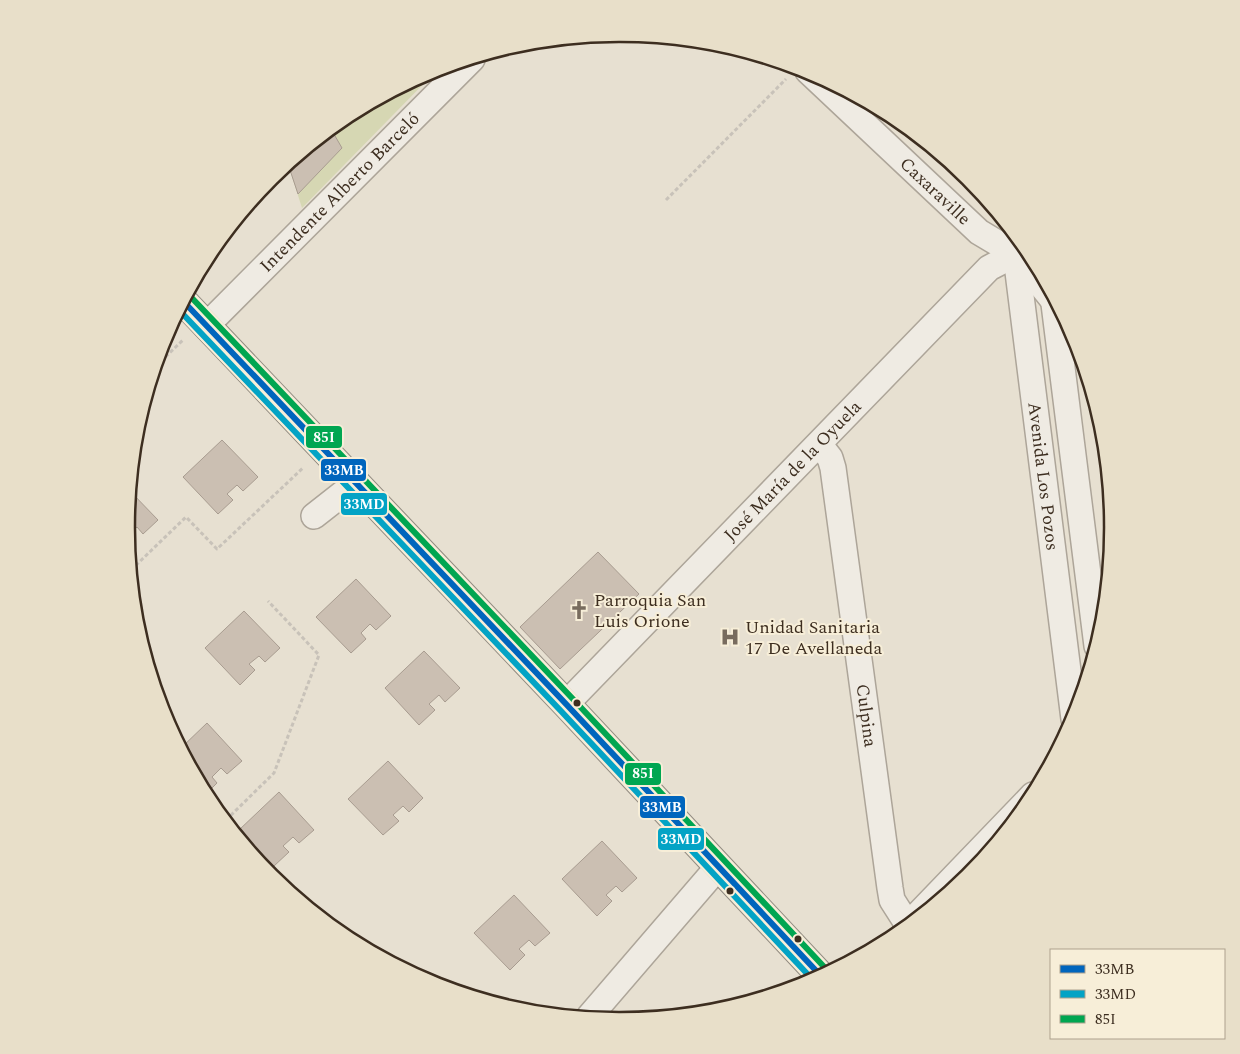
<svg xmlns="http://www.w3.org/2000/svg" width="1240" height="1054" font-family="Spectral,serif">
<rect width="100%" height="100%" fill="#e7e0d1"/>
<path fill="#d6d7b3" d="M438,69l-136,139 -14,-44 58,-47z"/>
<g fill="#cbbfb2" stroke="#a89c90">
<path d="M331,129l11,19 -44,46 -10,-30z"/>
<path d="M222,440l36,37 -15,14 -6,-6 -10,9 6,6 -15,14 -35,-37z"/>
<path d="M130,491l28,29 -15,14 -6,-7 -9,9 -1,-9z"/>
<path d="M598,552l41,42 -79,75 -40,-42z"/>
<path d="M356,579l35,37 -15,14 -6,-6 -9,9 5,6 -15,14 -35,-36z"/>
<path d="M244,611l36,37 -15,14 -6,-6 -10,8 6,6 -15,15 -35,-37z"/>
<path d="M424,651l36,37 -15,14 -6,-7 -10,9 6,6 -16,15 -34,-37z"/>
<path d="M207,723l35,38 -15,13 -6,-6 -9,9 5,6 -11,11 -25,-46z"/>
<path d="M388,761l35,37 -14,14 -6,-6 -10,9 6,6 -16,14 -35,-36z"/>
<path d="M279,792l35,38 -15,13 -6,-6 -10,9 6,6 -15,14 -35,-36z"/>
<path d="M602,841l35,37 -15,14 -6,-6 -10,9 6,6 -15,15 -35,-37z"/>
<path d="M514,895l36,38 -15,13 -6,-6 -10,9 6,6 -15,15 -36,-37z"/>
<path d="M459,984l10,10 -15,-4z"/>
</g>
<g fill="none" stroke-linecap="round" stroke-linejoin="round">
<g stroke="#ada599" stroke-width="28">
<g id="minor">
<path id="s1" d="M808,71l171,161 37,22 45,56"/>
<path id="s2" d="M1014,240l60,479"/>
<path d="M1053,296l44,350"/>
<path id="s3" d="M206,326l266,-267"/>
<path id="s4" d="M819,444l11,14 3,10 57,420 2,12 16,25"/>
<path d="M314,516l42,-33"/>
<path id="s5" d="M566,704l423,-436 27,-14 8,-9"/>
<path d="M906,927l127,-132"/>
<path d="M589,1017l129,-150"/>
</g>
</g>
<g stroke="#928b80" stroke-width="30">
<path id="major" d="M184,302l382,402 255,272"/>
</g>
<g stroke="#c8c2b9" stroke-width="3" stroke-dasharray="4 2.5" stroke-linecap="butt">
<path d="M666,200l120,-121"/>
<path d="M156,366l27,-26"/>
<path d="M131,570l55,-53 31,32 87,-82"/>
<path d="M226,820l48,-47 45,-118 -51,-54"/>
</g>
<use href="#minor" stroke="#efebe3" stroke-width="25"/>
<use href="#major" stroke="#e6e1d4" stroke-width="28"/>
<g stroke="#f7eed8" stroke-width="10">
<path id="bus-1" d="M184,302l382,402 255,272"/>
</g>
<g stroke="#f7eed8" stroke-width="10">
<path id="bus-2" d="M179,310l381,400 253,270"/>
</g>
<g stroke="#f7eed8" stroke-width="10">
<path id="bus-3" d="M190,296l382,402 255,272"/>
</g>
<use href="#bus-1" stroke="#0065bd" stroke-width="6"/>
<use href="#bus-2" stroke="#03a3c5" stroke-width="6"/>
<use href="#bus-3" stroke="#00a651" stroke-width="6"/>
</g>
<defs>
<g id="church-bare" transform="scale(1.5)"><path d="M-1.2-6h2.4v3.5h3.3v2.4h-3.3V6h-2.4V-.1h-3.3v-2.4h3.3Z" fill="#786c5e" stroke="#f7eed8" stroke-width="2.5" paint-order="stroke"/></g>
<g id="hospital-bare" transform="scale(1.5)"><path d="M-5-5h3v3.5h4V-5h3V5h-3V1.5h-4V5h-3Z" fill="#786c5e" stroke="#f7eed8" stroke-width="2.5" paint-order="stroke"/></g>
</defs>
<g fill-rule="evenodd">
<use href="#church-bare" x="579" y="610"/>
<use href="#hospital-bare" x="730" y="637"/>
</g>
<g fill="#3d2e20" stroke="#f7eed8" stroke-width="2">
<circle cx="577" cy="703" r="4.5"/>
<circle cx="730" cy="891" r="4.5"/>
<circle cx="798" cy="939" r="4.5"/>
</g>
<g text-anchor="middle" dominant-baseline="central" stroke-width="4" stroke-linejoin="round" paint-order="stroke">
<g font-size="18" fill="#3d2e20" stroke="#f7eed8">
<text stroke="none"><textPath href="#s1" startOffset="175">Caxaraville</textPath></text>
<text stroke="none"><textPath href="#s3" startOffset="189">Intendente Alberto Barceló</textPath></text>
<text stroke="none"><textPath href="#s5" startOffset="325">José María de la Oyuela</textPath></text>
<text stroke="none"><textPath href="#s2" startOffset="238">Avenida Los Pozos</textPath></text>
<text stroke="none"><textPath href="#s4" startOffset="278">Culpina</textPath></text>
</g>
<g font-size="18" fill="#3d2e20" stroke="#f7eed8" text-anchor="start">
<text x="594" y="600">Parroquia San<tspan x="594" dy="21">Luis Orione</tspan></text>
<text x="745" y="627">Unidad Sanitaria<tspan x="745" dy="21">17 De Avellaneda</tspan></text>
</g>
</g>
<path d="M0 0H1240V1054H0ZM619 42H620A484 484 0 0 1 1104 526V528A484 484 0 0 1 620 1012H619A484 484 0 0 1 135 528V526A484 484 0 0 1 619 42Z" fill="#e8dfc9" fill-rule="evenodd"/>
<path fill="none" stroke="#3d2e20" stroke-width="2.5" d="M619 42H620A484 484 0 0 1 1104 526V528A484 484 0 0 1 620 1012H619A484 484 0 0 1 135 528V526A484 484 0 0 1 619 42Z"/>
<g stroke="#f7eed8" stroke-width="2">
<rect x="305" y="425" width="38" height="24" rx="5" fill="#00a651"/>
<rect x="320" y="458" width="47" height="24" rx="5" fill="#0065bd"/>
<rect x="340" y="492" width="48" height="24" rx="5" fill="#03a3c5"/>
<rect x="624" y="762" width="38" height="24" rx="5" fill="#00a651"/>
<rect x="639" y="795" width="47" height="24" rx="5" fill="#0065bd"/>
<rect x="657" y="827" width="48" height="24" rx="5" fill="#03a3c5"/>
</g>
<g font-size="14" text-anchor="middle" font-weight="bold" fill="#fff">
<text x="324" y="442">85I</text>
<text x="344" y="475">33MB</text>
<text x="364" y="509">33MD</text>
<text x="643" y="778">85I</text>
<text x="662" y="812">33MB</text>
<text x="681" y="844">33MD</text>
</g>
<rect x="1050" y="949" width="175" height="90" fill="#f7eed8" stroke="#ada18e"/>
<rect x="1060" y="965" width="25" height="8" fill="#0065bd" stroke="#ada18e"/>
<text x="1095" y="974" font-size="15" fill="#3d2e20">33MB</text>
<rect x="1060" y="990" width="25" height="8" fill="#03a3c5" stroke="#ada18e"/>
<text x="1095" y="999" font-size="15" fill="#3d2e20">33MD</text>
<rect x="1060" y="1015" width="25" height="8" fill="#00a651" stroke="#ada18e"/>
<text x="1095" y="1024" font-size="15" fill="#3d2e20">85I</text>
</svg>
